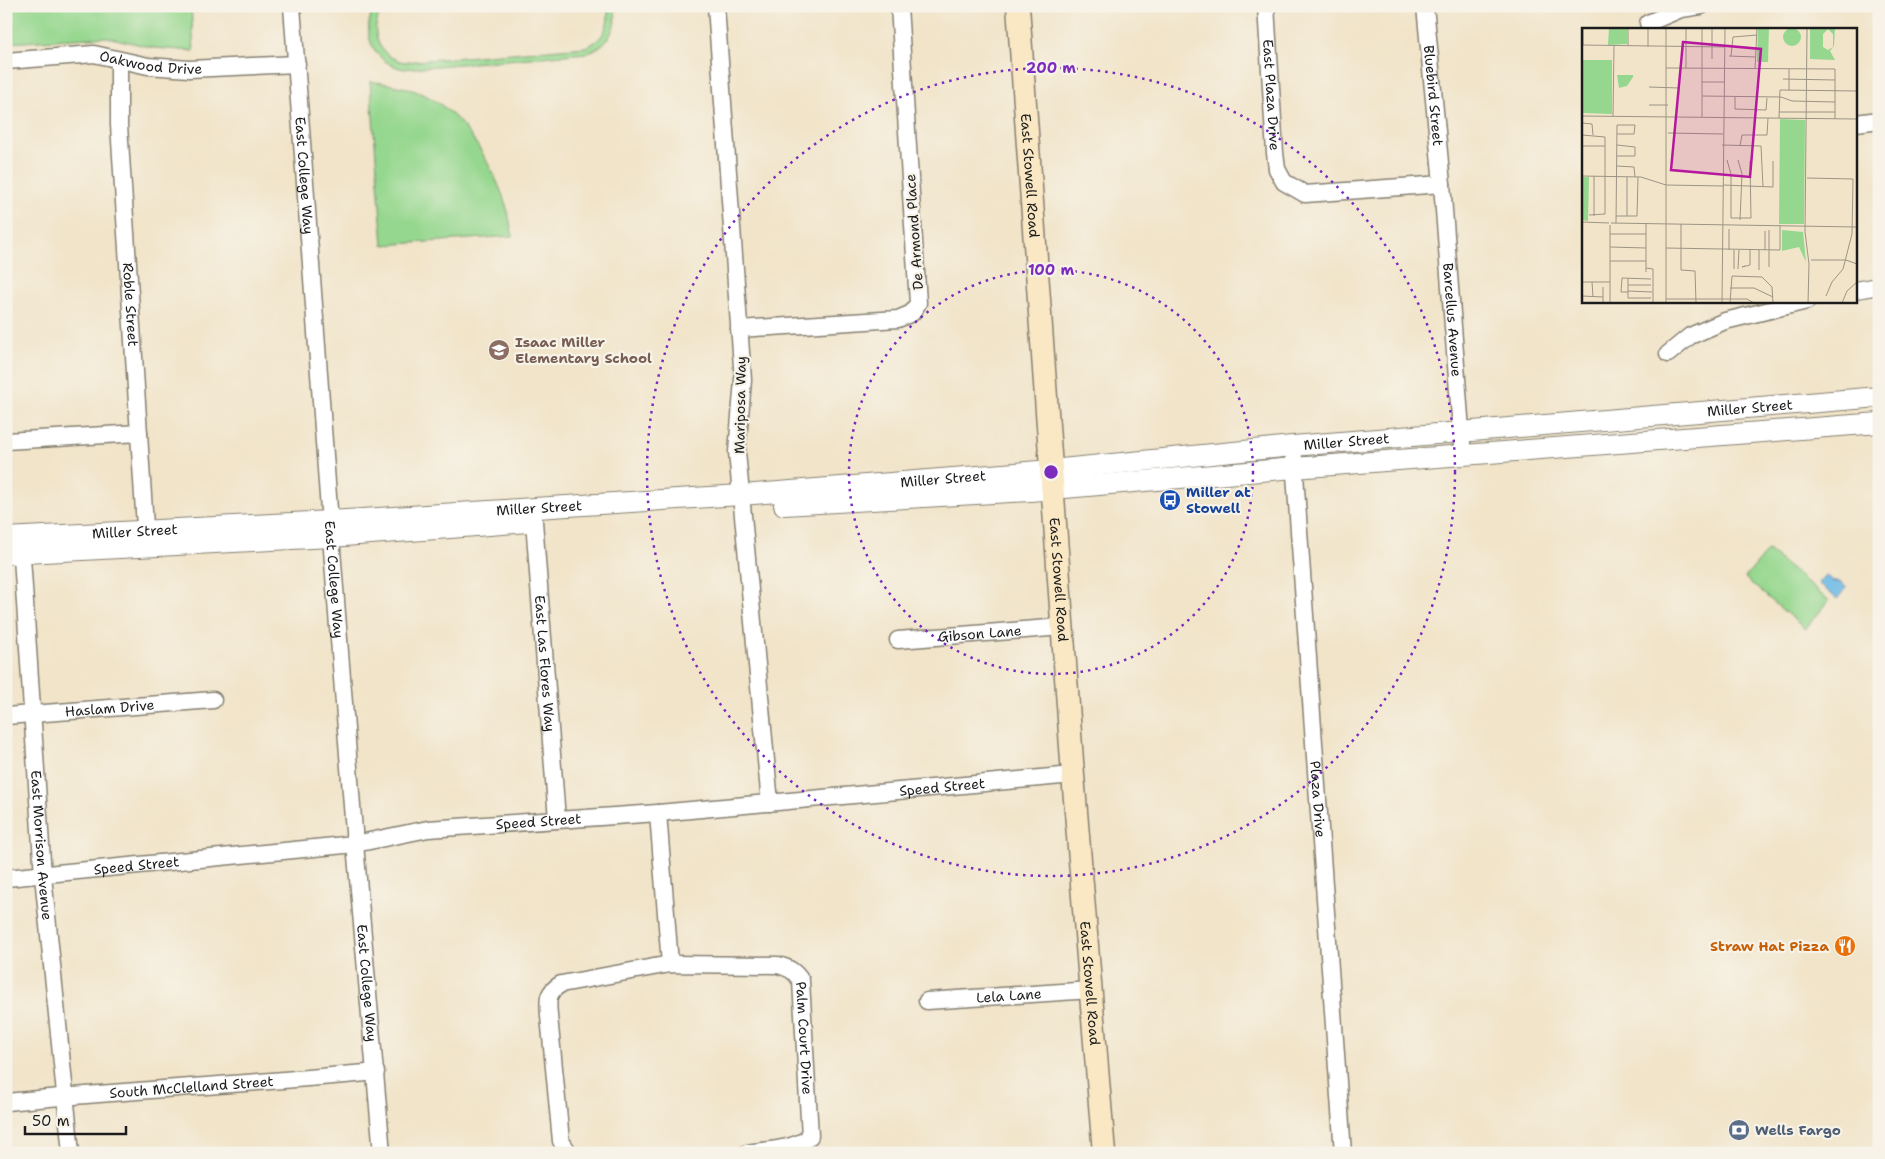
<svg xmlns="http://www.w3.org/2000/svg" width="1885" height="1159" font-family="'Shantell Sans',sans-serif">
<rect width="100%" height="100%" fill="#f7f3e8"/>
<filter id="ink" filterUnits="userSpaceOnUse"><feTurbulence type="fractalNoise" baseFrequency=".02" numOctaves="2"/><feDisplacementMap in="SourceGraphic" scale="10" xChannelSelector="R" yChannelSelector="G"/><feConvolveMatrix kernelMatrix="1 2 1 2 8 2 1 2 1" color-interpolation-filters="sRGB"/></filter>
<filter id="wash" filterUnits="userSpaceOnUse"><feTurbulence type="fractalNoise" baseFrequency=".0096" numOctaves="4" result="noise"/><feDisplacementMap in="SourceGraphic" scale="20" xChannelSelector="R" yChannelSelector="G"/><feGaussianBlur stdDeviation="1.12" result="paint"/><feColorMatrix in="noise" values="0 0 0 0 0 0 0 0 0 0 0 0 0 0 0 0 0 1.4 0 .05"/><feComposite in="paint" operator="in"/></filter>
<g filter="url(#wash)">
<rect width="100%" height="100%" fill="#f1e4c9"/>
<g fill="#95d78e" stroke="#587a55">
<path d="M6,6h185l3,45 -40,-3 -47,-11 -101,6z"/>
<path d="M376,6h10c-20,21 -9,51 18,56l181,-15c18,-6 26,-22 22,-41h8c3,22 -7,40 -28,47l-183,16c-30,-5 -46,-37 -28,-63z"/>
<path d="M370,81c18,3 38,6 55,14 38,18 67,69 80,107 4,11 5,23 8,34l-130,9z"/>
<path d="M1768,550l61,51 -24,28 -60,-51z"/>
</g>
<path fill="#6cbae6" stroke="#446b81" d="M1825,575l9,7h5l8,6 -10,11 -19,-16z"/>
</g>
<g filter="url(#ink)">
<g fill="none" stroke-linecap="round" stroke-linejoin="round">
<g stroke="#868072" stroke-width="19">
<g id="minor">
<path id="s1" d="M292,6l39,531 24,307 27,309"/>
<path d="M716,6l27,374 -6,72 33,351"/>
<path id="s2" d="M1266,6l9,147 2,16 7,13 21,12 137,-10"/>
<path id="s3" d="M1425,6l17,178 21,272"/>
<path d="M1648,23l33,-14 20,-3"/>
<path id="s4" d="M6,61l88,-7 54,12 41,3 108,-5"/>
<path id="s5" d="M119,61v64l27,417"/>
<path d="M1856,123l23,-3"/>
<path d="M1856,290l23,-4"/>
<path d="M739,329l159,-10 14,-6 6,-10 -19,-297"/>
<path d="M1668,354l22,-18 35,-15 82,-20"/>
<path d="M6,441l133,-8"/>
<path id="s6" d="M1293,446l50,707"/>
<path id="s7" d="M533,508l24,311"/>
<path id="s8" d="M21,542l22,334 28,277"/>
<path id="s9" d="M898,640l164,-13"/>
<path id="s10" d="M6,716l207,-16"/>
<path d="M658,813l12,151"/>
<path id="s11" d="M6,878l349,-34 73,-15 230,-16 415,-38"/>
<path id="s12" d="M927,1001l164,-11"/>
<path id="s13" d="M6,1102c123,-12 247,-18 370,-30"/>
<path id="s14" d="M569,1153l-8,-12 -12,-125c-1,-16 -3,-23 12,-32l109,-20 108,1c11,3 17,6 23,16l9,155c-11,13 -45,14 -63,17"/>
</g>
</g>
<g stroke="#868072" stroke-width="22">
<g id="tertiary">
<path d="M784,505l246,-14 264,-23 585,-45"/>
<path id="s15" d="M6,538l324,-17 411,-26 310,-25 242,-24 586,-49"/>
<path d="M6,554l325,-17 197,-15"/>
</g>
</g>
<g stroke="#868072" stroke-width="25">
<g id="secondary">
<path id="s16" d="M1018,6l55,769 31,378"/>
</g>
</g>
<use href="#minor" stroke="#fff" stroke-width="16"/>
<use href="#tertiary" stroke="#fff" stroke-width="20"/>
<use href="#secondary" stroke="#fae7c3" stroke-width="22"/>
</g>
</g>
<g fill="none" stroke="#7b2cbf" stroke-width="2.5" stroke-dasharray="2.5 5">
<circle cx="1051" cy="472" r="202"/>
<circle cx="1051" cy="472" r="404"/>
</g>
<defs>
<g id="school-disc" transform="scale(1.125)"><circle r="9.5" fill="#8d6e63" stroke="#f7f3e8"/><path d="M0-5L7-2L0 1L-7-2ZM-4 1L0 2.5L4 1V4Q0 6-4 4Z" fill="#fff"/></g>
<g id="bus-disc" transform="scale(1.125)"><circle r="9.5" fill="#1a4fb4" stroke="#f7f3e8"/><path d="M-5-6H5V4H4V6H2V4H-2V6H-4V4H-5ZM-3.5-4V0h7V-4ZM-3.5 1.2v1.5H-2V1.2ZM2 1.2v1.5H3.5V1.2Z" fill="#fff"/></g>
<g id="restaurant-disc" transform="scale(1.125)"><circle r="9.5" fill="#e8710a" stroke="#f7f3e8"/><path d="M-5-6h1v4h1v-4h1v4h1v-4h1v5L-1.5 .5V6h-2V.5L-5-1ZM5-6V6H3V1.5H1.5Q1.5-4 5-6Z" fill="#fff"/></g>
<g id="bank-disc" transform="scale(1.125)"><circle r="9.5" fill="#5c6f8a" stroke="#f7f3e8"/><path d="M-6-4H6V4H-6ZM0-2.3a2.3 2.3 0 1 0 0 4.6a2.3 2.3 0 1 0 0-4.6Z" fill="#fff"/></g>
</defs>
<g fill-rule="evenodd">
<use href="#school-disc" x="499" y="350"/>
<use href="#bus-disc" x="1170" y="500"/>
<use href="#restaurant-disc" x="1845" y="946"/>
<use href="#bank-disc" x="1739" y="1130"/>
</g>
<g text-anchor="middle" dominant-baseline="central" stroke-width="4.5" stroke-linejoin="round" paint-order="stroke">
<g font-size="14" fill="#1c1c1c" stroke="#f7f3e8">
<text stroke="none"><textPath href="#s4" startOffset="146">Oakwood Drive</textPath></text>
<text stroke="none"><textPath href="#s2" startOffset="89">East Plaza Drive</textPath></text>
<text stroke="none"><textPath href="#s3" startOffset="90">Bluebird Street</textPath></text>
<text stroke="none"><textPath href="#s1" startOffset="170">East College Way</textPath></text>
<text stroke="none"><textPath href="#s16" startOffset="170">East Stowell Road</textPath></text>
<text transform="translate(914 232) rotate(-94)">De Armond Place</text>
<text stroke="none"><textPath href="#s5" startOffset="244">Roble Street</textPath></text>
<text stroke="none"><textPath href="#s3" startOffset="315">Barcellus Avenue</textPath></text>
<text transform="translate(740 405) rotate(-89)">Mariposa Way</text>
<text stroke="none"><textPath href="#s15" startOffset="1749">Miller Street</textPath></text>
<text stroke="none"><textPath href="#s15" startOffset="1344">Miller Street</textPath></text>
<text stroke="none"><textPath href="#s15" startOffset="939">Miller Street</textPath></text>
<text stroke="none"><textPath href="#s15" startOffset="534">Miller Street</textPath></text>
<text stroke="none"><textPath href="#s15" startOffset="129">Miller Street</textPath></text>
<text stroke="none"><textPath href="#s1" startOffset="575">East College Way</textPath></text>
<text stroke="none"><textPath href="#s16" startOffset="575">East Stowell Road</textPath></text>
<text stroke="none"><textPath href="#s9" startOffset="82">Gibson Lane</textPath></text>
<text stroke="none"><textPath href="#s7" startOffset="156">East Las Flores Way</textPath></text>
<text stroke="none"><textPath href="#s10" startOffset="104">Haslam Drive</textPath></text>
<text stroke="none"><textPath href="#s11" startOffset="941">Speed Street</textPath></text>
<text stroke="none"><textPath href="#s6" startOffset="354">Plaza Drive</textPath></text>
<text stroke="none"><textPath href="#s11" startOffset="536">Speed Street</textPath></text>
<text stroke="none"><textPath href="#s8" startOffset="304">East Morrison Avenue</textPath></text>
<text stroke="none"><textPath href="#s11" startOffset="131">Speed Street</textPath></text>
<text stroke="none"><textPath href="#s1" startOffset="980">East College Way</textPath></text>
<text stroke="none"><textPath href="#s16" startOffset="980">East Stowell Road</textPath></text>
<text stroke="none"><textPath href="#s12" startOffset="82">Lela Lane</textPath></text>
<text stroke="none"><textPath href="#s14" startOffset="482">Palm Court Drive</textPath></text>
<text stroke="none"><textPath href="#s13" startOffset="186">South McClelland Street</textPath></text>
</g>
<g font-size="14" font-weight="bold" fill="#785e54" stroke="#f7f3e8" text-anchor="start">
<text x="515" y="342">Isaac Miller<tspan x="515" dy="16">Elementary School</tspan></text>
</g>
<g font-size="14" font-weight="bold" fill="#164399" stroke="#f7f3e8" text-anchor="start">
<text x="1186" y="492">Miller at<tspan x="1186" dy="16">Stowell</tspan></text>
</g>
<g font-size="14" font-weight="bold" fill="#c56008" stroke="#f7f3e8" text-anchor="end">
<text x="1829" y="946">Straw Hat Pizza</text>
</g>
<g font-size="14" font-weight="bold" fill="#4e5e75" stroke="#f7f3e8" text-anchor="start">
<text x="1755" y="1130">Wells Fargo</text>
</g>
</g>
<g transform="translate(1582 28)">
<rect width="275" height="275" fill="#f1e4c9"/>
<path d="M27,0h18v16l-19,1zM176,0h11l-1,34h-11zM228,0h25l-1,18 -4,5 5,9 -25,-1zM246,1l5,5v13l-5,3 -5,-3v-13zM201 9a9 9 0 1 1 18 0a9 9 0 1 1-18 0ZM0,32h30v54l-30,-1zM35,47h16v2l-6,9 -8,2zM198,91l25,1 -1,104h-25zM0,149h7l-1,44 -6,-1zM200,202l21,2 3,30 -7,-15 -17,4z" fill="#95d78e" fill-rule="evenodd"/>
<path fill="none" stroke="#9c9484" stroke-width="1" d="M1,0v17M104,0v40M120,0v89M225,0l-2,204 4,32 -1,39M0,17l143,2M46,18v-18M66,19v-19M147,28l27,1M149,28l2,-19 24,-2M130,31v-31M84,40l169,1v50M173,41l2,-41M201,51l52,1M120,54h22M67,59l30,1M207,62v-21M120,68l79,1 11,4 43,1M153,69v12l31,1 1,-12M67,77h19M197,84h56M0,88l275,3M31,88l1,-70M197,90l1,-28 77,1M0,95l10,1 1,11M86,105l55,1M0,107l23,2v77l-16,1M35,117l18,2v9h-18M140,117l39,1 2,41M0,118h23M158,118l2,-11h25l1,-17M145,132l4,14v44h20l-1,-57M156,132l4,14 -2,46M35,138l17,1 1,10M0,148l59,1 25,8 57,1M225,150l46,1 -1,55 -9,35 -11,13 -6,14M141,157l50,2v-26M12,188v-40M34,188h21l1,-39M45,188v-39M0,194l27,1M29,195l246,4M34,195l1,-98h18l-1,9h-17M99,196v46l14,1 1,32M28,197v78M147,201v21M187,202v37M183,203v19M28,206h36M28,219l36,1M84,220l114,2v-25M229,232h35l11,4M28,233h36M163,238l-3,1 8,-2v-15M64,240l7,1v34M152,241v-19M156,241l1,-19M177,242v-20M64,244v-49M46,250v20h23M0,254h28M10,254l1,15M46,257h23M21,259v16M148,260h24l19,9M46,263l24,1M46,264h-7l1,-14 29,1M0,268l21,1M84,271h81l7,4M84,275v-275M140,275l3,-275M148,275l2,-27 30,1 10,10 1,16M260,275l5,-12 10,-9"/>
<path fill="#b5179e" fill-opacity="0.15" stroke="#b5179e" stroke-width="2.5" d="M101,14l78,7 -11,128 -79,-7z"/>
<rect width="275" height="275" fill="none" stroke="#1c1c1c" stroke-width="2.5"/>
</g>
<circle cx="1051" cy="472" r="8" fill="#7b2cbf" stroke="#f7f3e8" stroke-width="2.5"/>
<g font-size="15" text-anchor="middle" font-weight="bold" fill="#7b2cbf" stroke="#f7f3e8" stroke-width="4.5" stroke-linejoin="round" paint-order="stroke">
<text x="1051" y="73">200 m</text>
<text x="1051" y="275">100 m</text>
</g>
<rect width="1885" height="1159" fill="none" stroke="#f7f3e8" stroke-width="25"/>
<path d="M25 1126v8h101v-8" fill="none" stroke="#1c1c1c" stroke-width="2.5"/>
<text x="32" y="1126" font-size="15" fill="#1c1c1c" stroke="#f7f3e8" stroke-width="4" paint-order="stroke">50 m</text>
</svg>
